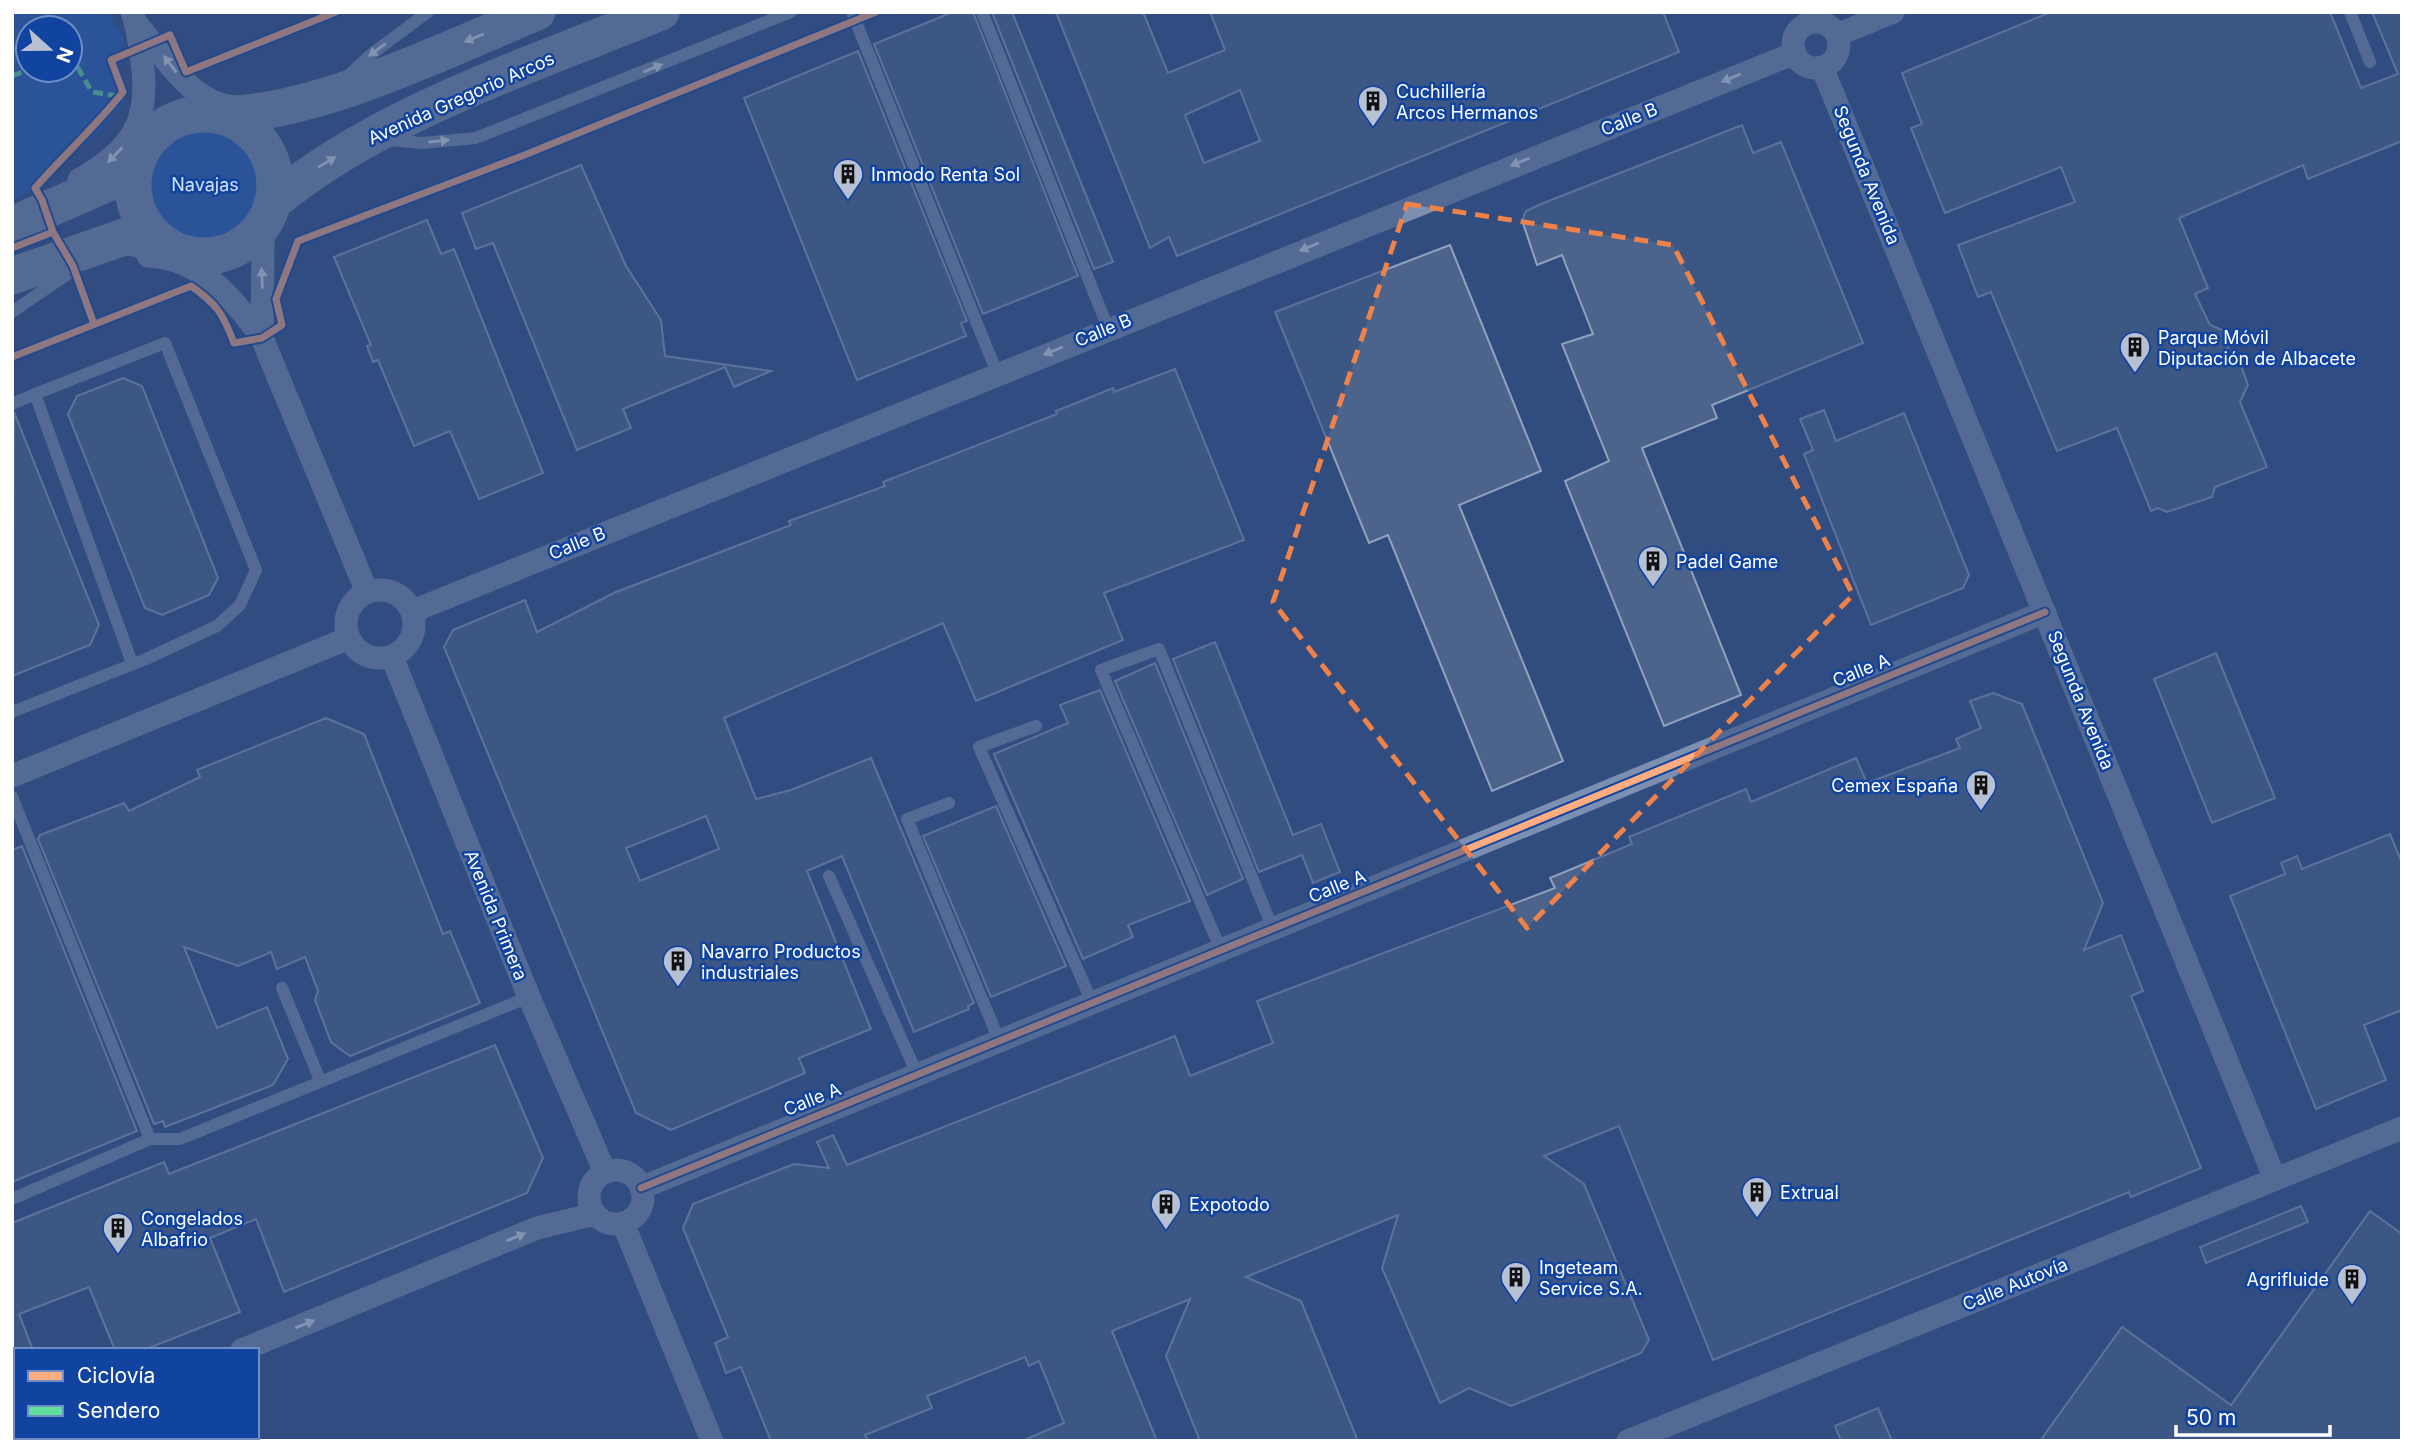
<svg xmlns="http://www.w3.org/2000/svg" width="2414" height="1453" font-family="Inter,sans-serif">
<rect width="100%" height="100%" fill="#314d80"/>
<g fill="#255bb6" fill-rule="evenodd">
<path d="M12,12h96l18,30 -9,9 9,46c-8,23 -90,94 -114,104zM28,28h42v42h-42z"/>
<circle cx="205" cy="184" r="58"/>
</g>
<g fill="#4c648c" stroke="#91a1be" stroke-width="2" fill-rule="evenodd">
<path d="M953,12h20l105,264 -95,38 -109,-270z"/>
<path d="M992,12h20l101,250 -19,7z"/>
<path d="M1056,12h87l25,61 57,-23 -15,-38h453l16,40 -502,204 -8,-19 -19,11zM1240,90l20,51 -56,22 -19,-48z"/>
<path d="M2051,12h279l31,76 37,-14 -26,-62h30v129l-94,38 -5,-14 -124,53 29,70 -13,6 15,31 17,7 4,8 -8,19 17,4 8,22 -8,17 27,65 -52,20 -3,10 -45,15 -9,-4 -7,3 -34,-83 -60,23 -66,-159 -13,5 -20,-52 117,-43 -14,-35 -116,46 -34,-85 11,-4 -20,-51z"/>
<path d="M858,51l109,270 -6,2 5,13 -109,44 -113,-282z"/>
<path d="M1742,125l11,28 28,-11 82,201 -151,62 5,13 -75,30 99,247 -77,31 -99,-245 44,-20 -47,-117 31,-10 -31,-79 -25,10 -15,-45 4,-9 15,-7z"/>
<path d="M581,165l45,101 35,54 4,36 106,15 -37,16 -9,-20 -102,42 8,19 -54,22 -84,-207 -17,6 -14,-36z"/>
<path d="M427,220l14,34 13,-5 89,224 -64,26 -29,-68 -36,15 -36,-86 -5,2 -6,-16 4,-1 -37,-88z"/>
<path d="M1450,245l91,226 -82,34 104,256 -71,30 -104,-256 -19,8 -94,-231z"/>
<path d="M1175,369l69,171 -140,53 19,47 -147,61 -33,-78 -219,95 32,81 35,-9 80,-32 103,245 -6,3 1,3 -55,23 -72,-176 -35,15 64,158 -72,29 6,15 -134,57 -35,-17 -192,-466 9,-17 72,-30 12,32 79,-40 175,-67 -2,-4 96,-35 -2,-4 174,-68 -1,-3 57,-23 1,4zM706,816l13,33 -79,32 -14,-33z"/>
<path d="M123,378l19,8 76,192 -9,17 -47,20 -17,-7 -77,-194 9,-18z"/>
<path d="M1824,410l12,31 68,-28 65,162 -6,13 -92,37 -67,-171 9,-4 -13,-31z"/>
<path d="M14,412l85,213 -9,20 -78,31z"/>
<path d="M1215,642l78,193 28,-11 19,48 -27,11 -11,-28 -43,17 -86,-213z"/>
<path d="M2216,653l59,145 -63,25 -58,-144z"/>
<path d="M1155,663l88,216 -36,16 -92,-214z"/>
<path d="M1100,690l90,211 -62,24 5,12 -50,22 -89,-205 74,-31 -8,-18z"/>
<path d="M1993,693l29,11 81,199 -19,47 37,-15 22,56 -12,5 70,172 -70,29 -2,-5 -416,168 -94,-234 -75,30 40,28 65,156 -8,13 -130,53 -42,-18 -29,15 -58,-135 16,-53 -152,62 55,24 57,140h-158l-34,-85 24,-57 -78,32 45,110h-135l42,-18 -25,-62 -10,5 -4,-9 -98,39 5,12 -67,27 3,6h-97l-30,-74 -15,6 -11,-30 13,-6 -45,-109 10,-24 101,-40 35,4 -12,-26 16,-7 14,30 328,-129 15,40 83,-33 -16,-42 298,-113 -5,-10 82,-34 -3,-7 117,-48 5,13 105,-44 11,25 93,-35 -4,-9 25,-11 -11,-27z"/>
<path d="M326,718l38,16 79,200 7,-3 30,72 -130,53 -19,-14 -16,-42 3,-9 -13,-34 -28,12 -6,-17 -33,14 -54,-19 33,81 50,-21 21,52 -15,26 -108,42 -2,-6 -9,3 -116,-285 2,-4 84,-32 5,8 71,-34 -3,-7z"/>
<path d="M996,806l70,160 -75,31 -68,-161z"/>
<path d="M2390,834l12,29v147l-38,15 22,55 -70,29 -86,-213 55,-22 -4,-11 16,-7 5,13z"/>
<path d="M22,846l115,285 -125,51v-332z"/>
<path d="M495,1045l48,113 -16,35 -243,99 -28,-73 -46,19 30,74 -96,38h-29l-26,-63 -70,27 14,36h-21v-127l152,-61 5,12z"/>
<path d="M2301,1206l7,16 -102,41 -6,-16z"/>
<path d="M2370,1211l32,23v207h-362l82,-114 109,78z"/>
<path d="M1878,1408l14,33h-51l-6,-15z"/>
</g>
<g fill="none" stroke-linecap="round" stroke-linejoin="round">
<g stroke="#7d8fb0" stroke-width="12">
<path d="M852,12l145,361"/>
<path d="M982,12l126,316"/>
<path d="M2350,12l20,50"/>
<path d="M349,75l20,-19 59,-44"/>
<path d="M389,140l33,3 54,-5 315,-126"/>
<path d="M12,312l63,-43"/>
<path d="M12,404l23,-10 97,269"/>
<path d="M12,712l134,-53 71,-33 23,-21 16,-35 -91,-227 -130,51"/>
<path d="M1036,726l-57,21 113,255"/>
<path d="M12,797l138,342 -138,60"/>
<path d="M949,803l-42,16 92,221"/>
<path d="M829,876l88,198"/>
<path d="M1221,950l-120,-280 58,-21 114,280"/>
<path d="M282,988l38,92"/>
<path d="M150,1139h30l349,-142"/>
<path d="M52,1437l1,4"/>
</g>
<g stroke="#7d8fb0" stroke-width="23">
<path d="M135,22c28,31 55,83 101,85"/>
<circle cx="1816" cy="45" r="23"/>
<path d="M1837,35l56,-23"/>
<path d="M1822,67l453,1112"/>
<path d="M79,180c52,-30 72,-58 63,-119 -3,-17 -4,-33 -10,-49"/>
<path d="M148,256c53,2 86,43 114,82l105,254"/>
<path d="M262,338l1,-97 4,-23"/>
<circle cx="380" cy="624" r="34"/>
<path d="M413,611l1382,-558"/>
<path d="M392,657l137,340 76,175"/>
<path d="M12,776l337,-138"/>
<circle cx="616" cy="1197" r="27"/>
<path d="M641,1188l1404,-576"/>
<path d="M623,1223l89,218"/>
<path d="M242,1350l295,-122 58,-14"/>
<path d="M21,1441l8,-4"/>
<path d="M1628,1441l774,-313"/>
</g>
<g stroke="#7c8eaf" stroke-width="37">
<circle cx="204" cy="185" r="71"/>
<path d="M219,115c98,-1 226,-65 318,-103"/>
<path d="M272,203c108,-90 260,-138 389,-191"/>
<path d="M12,225l112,-49 17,-24"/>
<path d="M12,276l115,-40 42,11"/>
</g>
<g stroke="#60e19b" stroke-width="5" stroke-dasharray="10 5" stroke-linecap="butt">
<path d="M70,54l22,38 27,4"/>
<path d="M12,76l16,-6"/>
</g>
<g stroke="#1143a0" stroke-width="11">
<g id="cycleway">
<path d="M53,232l20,34 21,58"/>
<path d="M12,248l41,-16 -11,-32 -7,-12c29,-33 61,-62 88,-96l-12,-32 59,-25 16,37 150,-60"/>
<path d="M12,357l179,-71c26,18 32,28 43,57l28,-5 20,-13 -6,-26 22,-58 224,-85 354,-144"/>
<path d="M641,1188l1404,-576"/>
</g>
</g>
<use href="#cycleway" stroke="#ffac80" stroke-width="7"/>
</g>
<defs><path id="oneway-solid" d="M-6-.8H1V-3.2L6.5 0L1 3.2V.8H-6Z" transform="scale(1.75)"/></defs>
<g fill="#e5e8ef">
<use href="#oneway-solid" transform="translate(474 38) rotate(158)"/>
<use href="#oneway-solid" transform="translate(327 162) rotate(-30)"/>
</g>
<g fill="#e5e9ef">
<use href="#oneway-solid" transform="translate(377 50) rotate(143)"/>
<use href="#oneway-solid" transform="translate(170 64) rotate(-127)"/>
<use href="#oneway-solid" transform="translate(653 68) rotate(-22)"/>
<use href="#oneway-solid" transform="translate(1731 78) rotate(158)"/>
<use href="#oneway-solid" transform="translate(439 141) rotate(-6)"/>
<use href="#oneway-solid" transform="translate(115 155) rotate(135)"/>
<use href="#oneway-solid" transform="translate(1520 162) rotate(158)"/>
<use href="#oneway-solid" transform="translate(1309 247) rotate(158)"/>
<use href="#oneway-solid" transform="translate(262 278) rotate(-92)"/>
<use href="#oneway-solid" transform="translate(1053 351) rotate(158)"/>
<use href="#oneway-solid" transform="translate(516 1237) rotate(-22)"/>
<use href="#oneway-solid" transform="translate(305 1324) rotate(-22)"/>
</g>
<path d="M0 0H2414V1453H0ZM1407,204l266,41 180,350 -326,333 -254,-326z" fill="#314d80" fill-opacity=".55" fill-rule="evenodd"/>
<path fill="none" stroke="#ee8249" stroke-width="5" stroke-dasharray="14 9" stroke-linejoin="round" d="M1407,204l266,41 180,350 -326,333 -254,-326z"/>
<defs>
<g id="building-pin" transform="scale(1.575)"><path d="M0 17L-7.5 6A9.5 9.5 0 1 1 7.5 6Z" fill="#b7c1d3" stroke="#1143a0"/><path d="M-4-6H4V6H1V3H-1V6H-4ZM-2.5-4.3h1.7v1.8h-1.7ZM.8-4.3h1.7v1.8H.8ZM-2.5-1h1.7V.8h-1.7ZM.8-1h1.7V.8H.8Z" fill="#111"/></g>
</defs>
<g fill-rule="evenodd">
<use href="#building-pin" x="1373" y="101"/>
<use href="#building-pin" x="848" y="174"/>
<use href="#building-pin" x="2135" y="347"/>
<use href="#building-pin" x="1653" y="561"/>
<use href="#building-pin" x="1981" y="785"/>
<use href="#building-pin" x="678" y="961"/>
<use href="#building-pin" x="1757" y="1192"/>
<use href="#building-pin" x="1166" y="1204"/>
<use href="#building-pin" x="118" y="1228"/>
<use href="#building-pin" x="1516" y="1277"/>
<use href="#building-pin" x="2352" y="1279"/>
</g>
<g text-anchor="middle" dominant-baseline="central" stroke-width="5" stroke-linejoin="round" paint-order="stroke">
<g font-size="18" fill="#fff" stroke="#1143a0" text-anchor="start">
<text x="1396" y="91">Cuchillería<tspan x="1396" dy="21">Arcos Hermanos</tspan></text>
<text x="871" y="174">Inmodo Renta Sol</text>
<text x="2158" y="337">Parque Móvil<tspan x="2158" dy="21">Diputación de Albacete</tspan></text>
<text x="1676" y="561">Padel Game</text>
<text x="1958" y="785" text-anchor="end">Cemex España</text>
<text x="701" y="951">Navarro Productos<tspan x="701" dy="21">industriales</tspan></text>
<text x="1780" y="1192">Extrual</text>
<text x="1189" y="1204">Expotodo</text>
<text x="141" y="1218">Congelados<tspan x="141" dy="21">Albafrio</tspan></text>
<text x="1539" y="1267">Ingeteam<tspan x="1539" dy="21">Service S.A.</tspan></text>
<text x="2329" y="1279" text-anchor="end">Agrifluide</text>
</g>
<g font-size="18" fill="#fff" stroke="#1143a0">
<text transform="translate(461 98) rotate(-24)">Avenida Gregorio Arcos</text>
<text transform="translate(1629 119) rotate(-22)">Calle B</text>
<text transform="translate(1867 175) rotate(68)">Segunda Avenida</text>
<text transform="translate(1103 330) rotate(-22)">Calle B</text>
<text transform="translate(577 543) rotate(-22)">Calle B</text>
<text transform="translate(1861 670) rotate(-22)">Calle A</text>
<text transform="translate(2081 700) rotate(68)">Segunda Avenida</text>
<text transform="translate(1337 886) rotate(-22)">Calle A</text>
<text transform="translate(496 915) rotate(68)">Avenida Primera</text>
<text transform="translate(812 1099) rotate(-22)">Calle A</text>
<text transform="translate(2015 1284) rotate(-22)">Calle Autovía</text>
</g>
<g font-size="18" fill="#d2e2fe" stroke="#1143a0">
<text x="205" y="184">Navajas</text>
</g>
</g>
<rect width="2414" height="1453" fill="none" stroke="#ffffff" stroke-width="28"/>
<rect x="14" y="1348" width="245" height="91" fill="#1143a0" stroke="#708ec6" stroke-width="2"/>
<rect x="28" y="1371" width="35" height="10" fill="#ffac80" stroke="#708ec6" stroke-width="2"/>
<text x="77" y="1383" font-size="21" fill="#ffffff">Ciclovía</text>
<rect x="28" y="1406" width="35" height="10" fill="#60e19b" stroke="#708ec6" stroke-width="2"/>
<text x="77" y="1418" font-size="21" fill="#ffffff">Sendero</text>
<g transform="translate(49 49) rotate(111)"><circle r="33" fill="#1143a0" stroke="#708ec6" stroke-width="2"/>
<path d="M0-5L12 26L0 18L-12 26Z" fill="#b7c1d3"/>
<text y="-10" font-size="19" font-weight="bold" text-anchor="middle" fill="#ffffff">N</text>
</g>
<path d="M2176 1425v10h154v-10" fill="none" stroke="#ffffff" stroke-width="3.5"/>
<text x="2186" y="1425" font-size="21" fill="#ffffff" stroke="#1143a0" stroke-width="5" paint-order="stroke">50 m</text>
</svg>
